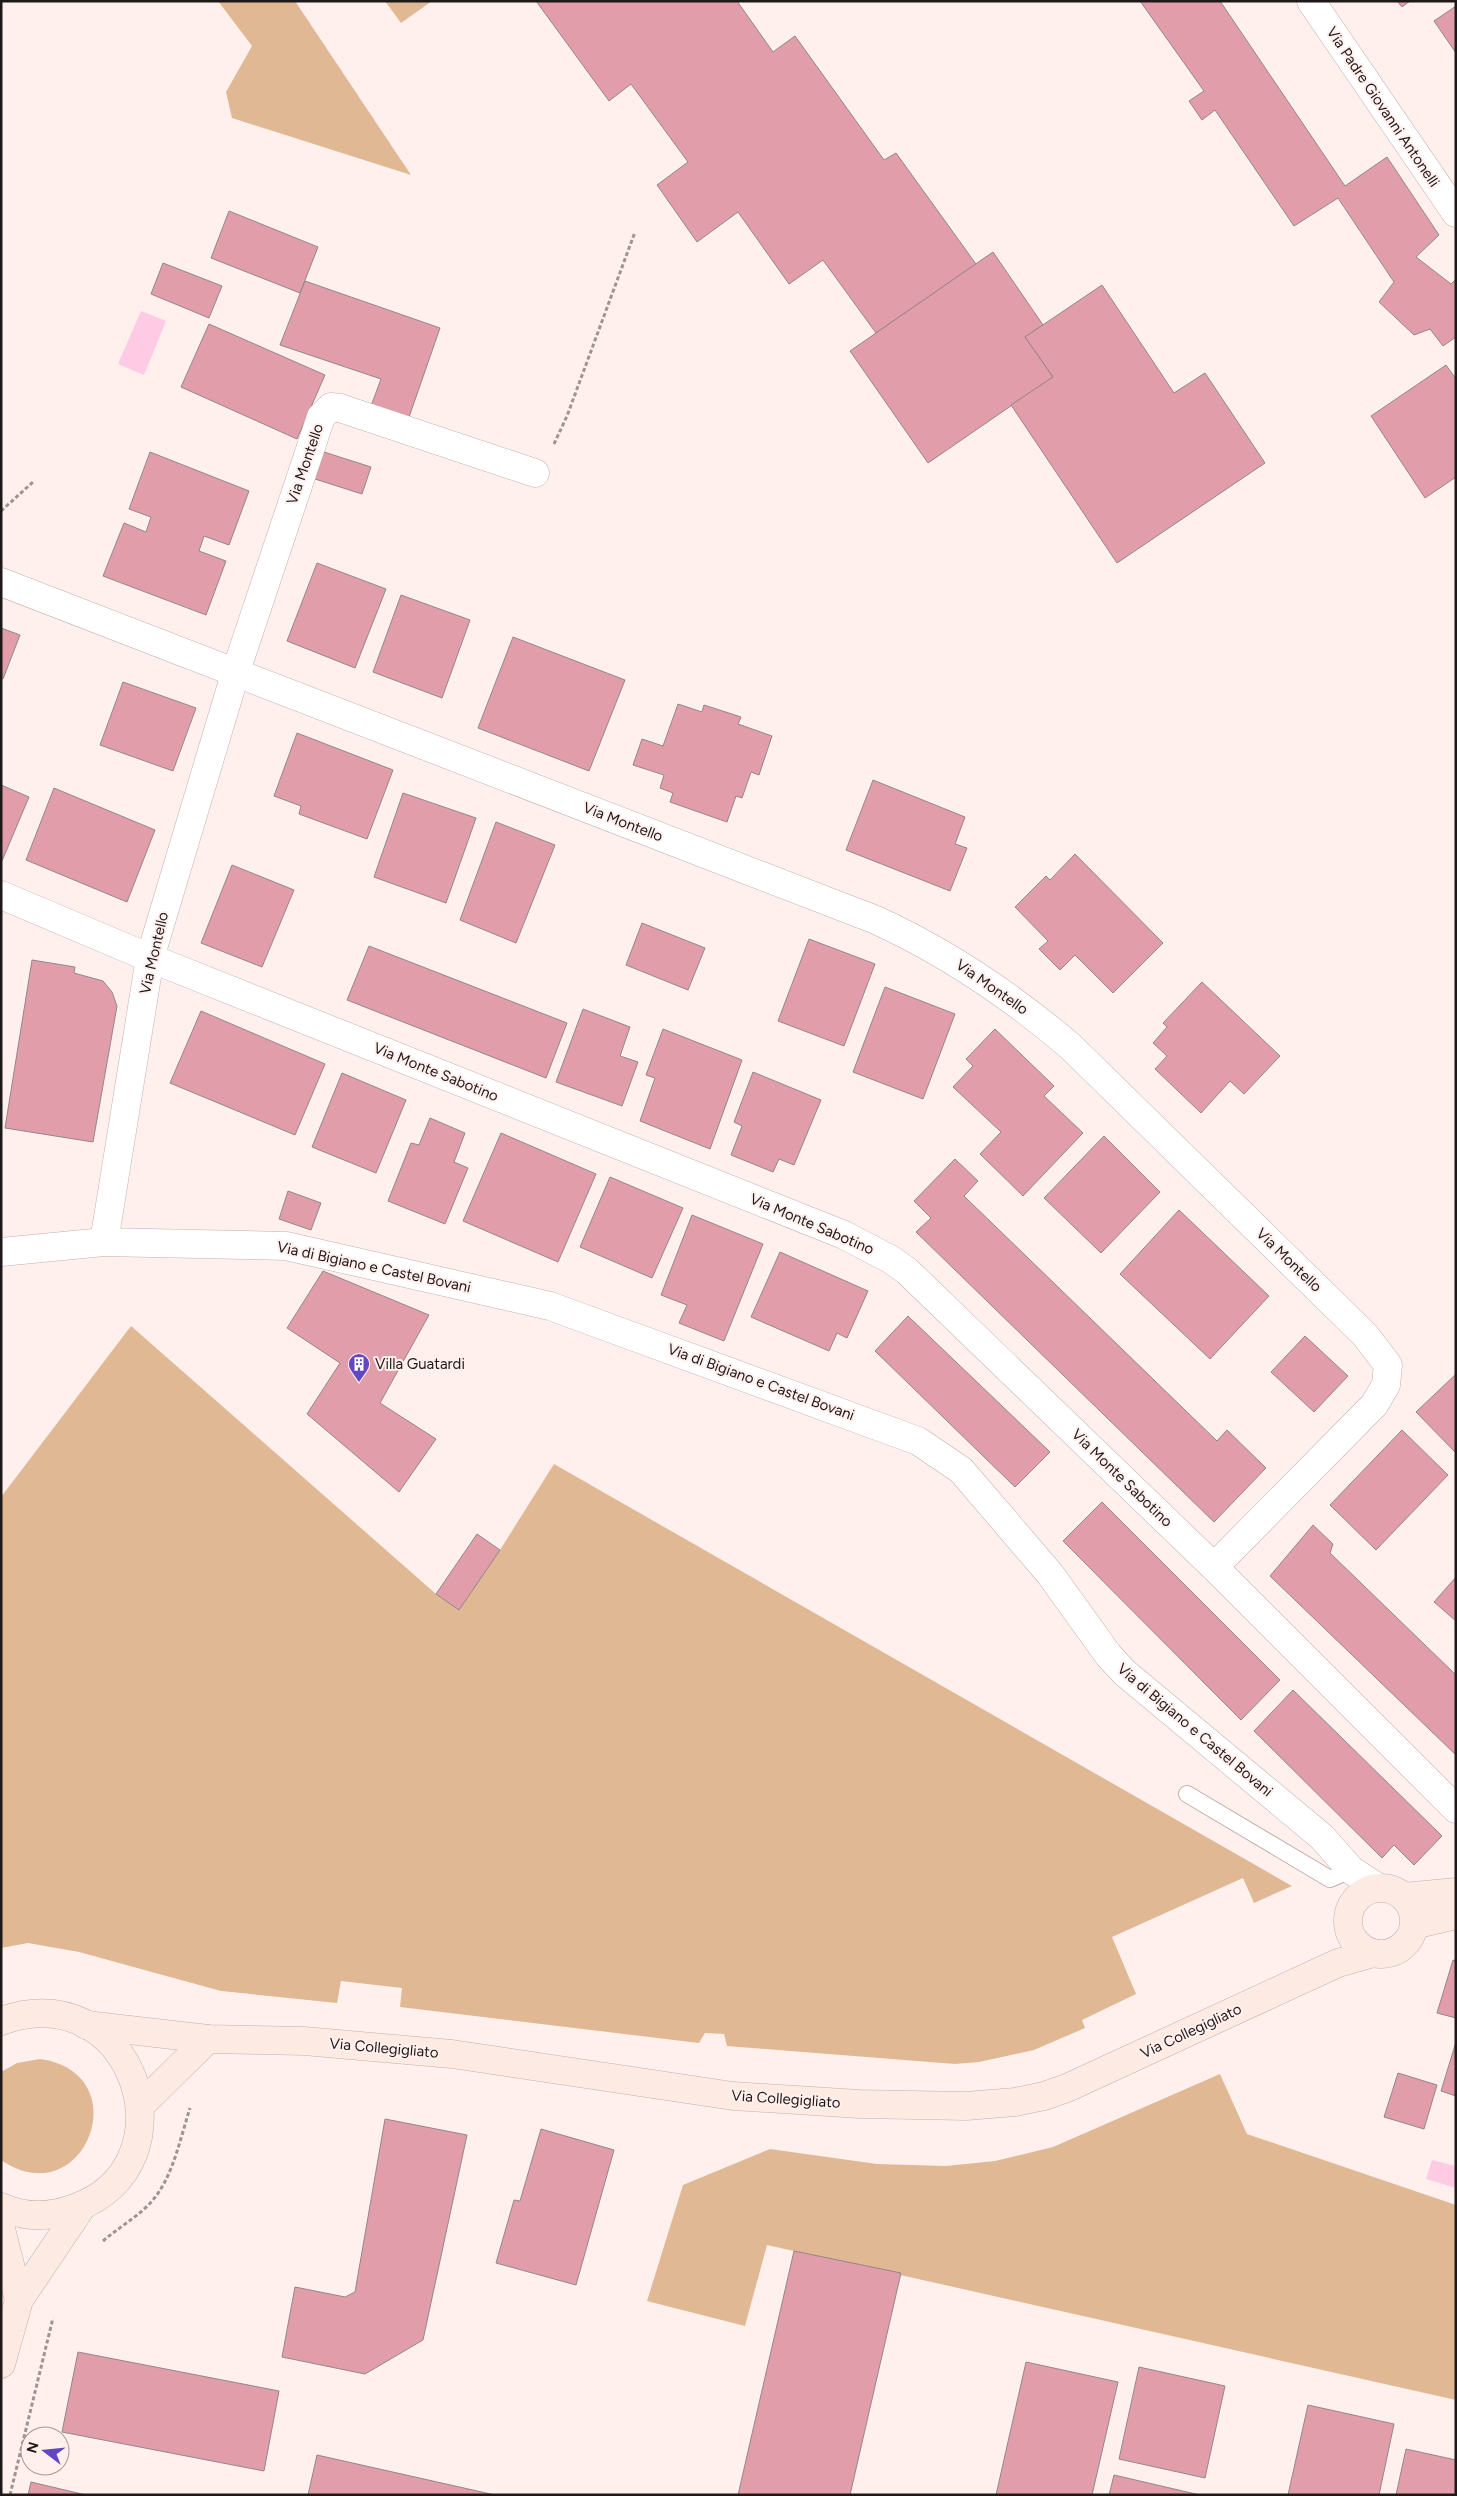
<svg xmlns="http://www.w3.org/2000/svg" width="1457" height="2496" font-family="Figtree,sans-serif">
<rect width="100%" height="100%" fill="#fff0ee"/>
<g fill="#e0b994">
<path d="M218,1h77l116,174 -179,-57 -6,-26 26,-46z"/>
<path d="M385,1h47l-31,22z"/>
<path d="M131,1326l305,268 22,15 42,-59 54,-86 738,422 -38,17 -11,-25 -131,59 24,57 -54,26 3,8 -51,22 -55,12 -24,2 -228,-18 -3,-12 -19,-1 -6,10 -299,-36 2,-19 -61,-7 -4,22 -116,-12 -142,-39 -51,-9 -27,5v-451z"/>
<path d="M40,2059c100,14 44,158 -39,101v-88l16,-9z"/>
<path d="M1220,2074l27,60 209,71v195l-689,-155 -22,81 -98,-25 36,-116 87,-36 107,15 69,2 49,-5 58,-14z"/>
</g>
<g fill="#fecae4">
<path d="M141,311l25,10 -22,54 -26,-11z"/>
<path d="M1432,2160l24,6v22l-30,-9z"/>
</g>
<g fill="#e29dab" stroke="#948688">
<path d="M536,1h201l36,51 22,-16 89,124 12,-7 80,111 -100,69 -53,-73 -34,24 -51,-72 -41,30 -40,-57 31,-23 -57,-78 -22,17z"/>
<path d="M1140,1h80l125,185 42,-29 52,78 -23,22 35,27 5,-5v58l-13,9 -13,-17 -16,6 -35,-33 15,-20 -56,-84 -44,28 -79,-116 -13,10 -13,-19 15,-10z"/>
<path d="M1397,1h13l-8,6z"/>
<path d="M1456,6v47l-22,-32z"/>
<path d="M229,211l89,36 -18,46 -89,-35z"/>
<path d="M993,252l50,73 -18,12 28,40 -125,86 -78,-112z"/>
<path d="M163,263l59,23 -13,32 -58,-24z"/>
<path d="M305,281l135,47 -32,92 -37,-14 10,-27 -101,-34z"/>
<path d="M1102,285l72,108 31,-20 60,90 -148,100 -106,-158 42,-28 -28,-40z"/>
<path d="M209,324l116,51 -28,64 -116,-52z"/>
<path d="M1446,365l10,14v98l-31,21 -54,-82z"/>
<path d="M150,452l99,39 -20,54 -25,-9 -5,15 27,10 -20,54 -103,-39 21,-53 22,9 5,-15 -22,-8z"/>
<path d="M324,452l47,15 -9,27 -47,-15z"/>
<path d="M317,563l69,26 -31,79 -68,-27z"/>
<path d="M401,595l69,25 -28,78 -69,-26z"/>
<path d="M1,628l19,7 -17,44 -2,-1z"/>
<path d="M513,637l112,43 -36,91 -111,-43z"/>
<path d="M123,682l73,26 -23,63 -73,-26z"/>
<path d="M678,704l24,8 2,-7 37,12 -3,7 34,12 -13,39 -8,-3 -9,26 -6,-2 -9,26 -57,-20 3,-9 -13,-5 4,-13 -31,-10 9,-26 21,7z"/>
<path d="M297,733l96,37 -26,69 -68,-25 2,-8 -27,-10z"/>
<path d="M873,780l92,37 -10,27 12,4 -17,43 -104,-41z"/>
<path d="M1,785l28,12 -27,64h-1z"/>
<path d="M54,788l101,42 -28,72 -101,-42z"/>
<path d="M403,793l73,25 -30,85 -72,-26z"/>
<path d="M496,822l59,23 -39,98 -56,-23z"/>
<path d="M1075,854l88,89 -50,50 -38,-38 -15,15 -21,-21 9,-8 -33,-34 31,-31 4,4z"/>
<path d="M232,865l62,25 -32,77 -61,-24z"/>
<path d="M642,923l63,25 -17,42 -62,-25z"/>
<path d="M809,939l66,25 -31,82 -66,-25z"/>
<path d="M369,946l198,77 -21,55 -199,-78z"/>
<path d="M32,960l43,7 -1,6 29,8 9,11 5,14 -24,136 -88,-14z"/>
<path d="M1202,982l78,74 -36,38 -14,-13 -29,32 -46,-44 12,-13 -14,-13 14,-16 -4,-4z"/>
<path d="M885,987l70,27 -32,85 -70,-27z"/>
<path d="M583,1009l47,18 -10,29 18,6 -16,44 -66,-24z"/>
<path d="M201,1011l124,53 -30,71 -125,-52z"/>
<path d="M663,1029l79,31 -32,89 -70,-28 15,-43 -9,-3z"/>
<path d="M995,1029l59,57 -10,10 39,37 -60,63 -43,-42 21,-22 -48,-45 20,-21 -7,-7z"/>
<path d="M753,1072l68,28 -27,65 -15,-6 -6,13 -42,-17 11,-29 -8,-4z"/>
<path d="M342,1073l64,27 -30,73 -64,-26z"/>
<path d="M430,1118l35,15 -11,29 14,6 -23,56 -57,-23 23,-58 8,2z"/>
<path d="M501,1133l95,41 -38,88 -95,-41z"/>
<path d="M1104,1136l56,56 -59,61 -57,-55z"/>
<path d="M955,1159l23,22 -14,15 253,245 10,-11 39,38 -52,54 -298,-290 15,-14 -17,-17z"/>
<path d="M610,1177l73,31 -31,70 -72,-31z"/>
<path d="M288,1191l33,12 -10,27 -32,-11z"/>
<path d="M1179,1210l90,86 -59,63 -90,-85z"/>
<path d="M692,1215l71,29 -39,97 -45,-18 8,-18 -26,-10z"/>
<path d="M780,1252l88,39 -21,47 -10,-5 -8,18 -78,-34z"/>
<path d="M323,1271l106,44 -49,88 56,36 -37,53 -92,-78 33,-51 -53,-35z"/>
<path d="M908,1316l142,136 -35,35 -140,-136z"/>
<path d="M1305,1336l43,40 -34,36 -43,-40z"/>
<path d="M1456,1374v79l-40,-41z"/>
<path d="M1402,1430l46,45 -72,75 -46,-45z"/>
<path d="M1102,1502l178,178 -39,40 -178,-179z"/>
<path d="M1313,1525l20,19 -3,9 126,122v80l-186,-179z"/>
<path d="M477,1534l23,16 -41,60 -23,-16z"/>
<path d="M1456,1577v44l-22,-19z"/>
<path d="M1293,1690l149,146 -28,29 -20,-20 -12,13 -128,-127z"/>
<path d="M1453,1960l3,1v57l-19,-5z"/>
<path d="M1456,2042v54l-15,-5z"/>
<path d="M1398,2073l39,12 -13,44 -40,-12z"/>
<path d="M385,2119l82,16 -44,205 -58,34 -83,-17 13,-70 50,10 10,-5z"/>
<path d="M541,2129l73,21 -38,135 -80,-22 18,-63 6,1z"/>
<path d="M794,2251l107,22 -51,222h-112z"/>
<path d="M78,2352l201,39 -15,80 -202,-39z"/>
<path d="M1026,2362l92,20 -26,113h-96z"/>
<path d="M1139,2367l86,19 -20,92 -86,-19z"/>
<path d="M1308,2405l86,19 -15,71h-91z"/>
<path d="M1406,2449l50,11v35h-60z"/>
<path d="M317,2455l178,40h-187z"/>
<path d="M1114,2475l86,20h-91z"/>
<path d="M31,2482l55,13h-58z"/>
</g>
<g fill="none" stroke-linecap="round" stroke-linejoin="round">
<g stroke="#bfb1af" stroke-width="18">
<path id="service" d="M1187,1794l143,85 21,-9"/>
</g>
<g stroke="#bfb1af" stroke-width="29">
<g id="minor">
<path d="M1311,1l145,212"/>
<path d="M1,582l875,338c72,33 134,75 194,126l295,289 23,30 -2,20 -12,20 -160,162"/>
<path d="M1,895l149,63 694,277 46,24 17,12 307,296 242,242"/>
<path d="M104,1242l46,-284 86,-287 85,-254 10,-10 9,1 195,65"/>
<path d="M1,1252l103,-10 182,4 264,60 368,135 43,29 89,104 59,82 16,17 197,164 29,33 26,17"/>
</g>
</g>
<g stroke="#bfb1af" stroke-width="29">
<g id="secondary">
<circle cx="1381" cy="1921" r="33"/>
<path d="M1404,1897l52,-5"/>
<path d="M1414,1925l42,-10"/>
<path d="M1,2021c133,-48 195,144 74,187 -24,9 -50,10 -74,-1"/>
<path d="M86,2025l122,14 96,2 148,13 281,42 126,8 107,2 49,-4 29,-6 23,-8 271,-125 35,-10"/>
<path d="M140,2106l68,-67"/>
<path d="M1,2229l18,71"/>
<path d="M1,2364l18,-64 64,-95"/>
</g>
</g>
<g stroke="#9f9493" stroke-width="3" stroke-dasharray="4 2.5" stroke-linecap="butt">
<path d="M554,444l13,-28 68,-184"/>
<path d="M1,511l32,-29"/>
<path d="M103,2241c16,-14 35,-24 49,-40 21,-24 28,-62 38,-93"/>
<path d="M10,2495l43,-177"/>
</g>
<use href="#service" stroke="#fff" stroke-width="16"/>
<use href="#minor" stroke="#fff" stroke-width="28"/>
<use href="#secondary" stroke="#fdeae2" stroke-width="28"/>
</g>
<defs>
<g id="building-pin" transform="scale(1.125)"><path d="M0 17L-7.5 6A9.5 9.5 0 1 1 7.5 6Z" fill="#6247c0" stroke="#fff0ee"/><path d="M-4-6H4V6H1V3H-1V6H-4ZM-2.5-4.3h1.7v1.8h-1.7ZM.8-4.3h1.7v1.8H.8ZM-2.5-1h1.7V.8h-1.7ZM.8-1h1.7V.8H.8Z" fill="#fff"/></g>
</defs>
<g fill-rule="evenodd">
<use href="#building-pin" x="359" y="1364"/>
</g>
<g text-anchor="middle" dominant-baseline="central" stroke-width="4" stroke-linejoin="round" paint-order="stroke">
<g font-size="15" fill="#1e1818" stroke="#fff0ee">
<text transform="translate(1383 107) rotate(56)">Via Padre Giovanni Antonelli</text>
<text transform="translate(305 464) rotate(-71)">Via Montello</text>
<text transform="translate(623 822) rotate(21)">Via Montello</text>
<text transform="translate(154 953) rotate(-77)">Via Montello</text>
<text transform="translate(992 987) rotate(35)">Via Montello</text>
<text transform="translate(436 1072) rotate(22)">Via Monte Sabotino</text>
<text transform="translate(812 1224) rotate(23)">Via Monte Sabotino</text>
<text transform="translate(1289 1260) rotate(44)">Via Montello</text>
<text transform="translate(374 1267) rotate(12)">Via di Bigiano e Castel Bovani</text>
<text transform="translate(761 1382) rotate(20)">Via di Bigiano e Castel Bovani</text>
<text transform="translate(1122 1478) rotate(44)">Via Monte Sabotino</text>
<text transform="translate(1195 1730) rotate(40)">Via di Bigiano e Castel Bovani</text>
<text transform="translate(1191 2031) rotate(-25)">Via Collegigliato</text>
<text transform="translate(384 2048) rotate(5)">Via Collegigliato</text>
<text transform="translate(786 2099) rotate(4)">Via Collegigliato</text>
</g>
<g font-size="15" fill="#1e1818" stroke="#fff0ee" text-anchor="start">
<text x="375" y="1364">Villa Guatardi</text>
</g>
</g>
<rect width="1457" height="2496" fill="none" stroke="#1e1818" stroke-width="5"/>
<g transform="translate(45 2451) rotate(286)"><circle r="24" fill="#fff0ee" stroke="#a59a98"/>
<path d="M0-4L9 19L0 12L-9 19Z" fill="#6247c0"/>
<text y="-8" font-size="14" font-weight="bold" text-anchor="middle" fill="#1e1818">N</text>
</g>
</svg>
